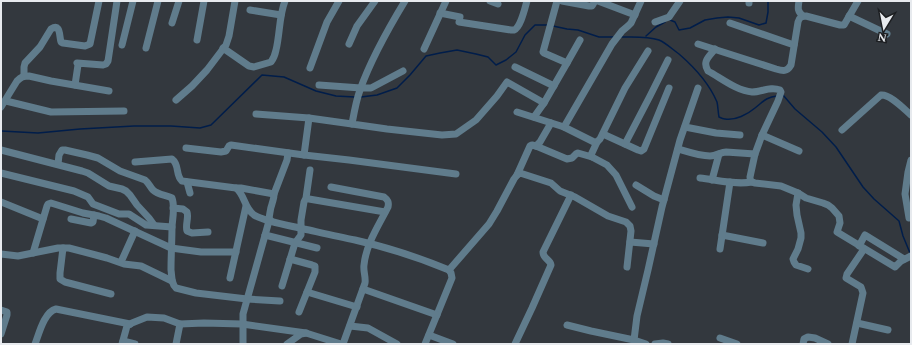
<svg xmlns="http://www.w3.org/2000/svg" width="912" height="345" font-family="Spectral,serif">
<rect width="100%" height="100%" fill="#33383e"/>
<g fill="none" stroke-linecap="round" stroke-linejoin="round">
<g stroke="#001d4a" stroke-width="1.5">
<path d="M670,20l5,2 4,8 11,-2 15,-8 12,-2 11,-1 11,1 20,7 7,-2 2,-11v-11"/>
<path d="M553,26l14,3 11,1 21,7h15"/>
<path d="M646,36l10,-9 9,-5"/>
<path d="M622,37c12,0 25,-1 37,3 7,3 13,9 20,14 15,13 30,29 38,48 1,4 1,10 2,15 2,1 4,2 6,2 10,2 23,-5 30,-11 8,-6 11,-11 22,-12"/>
<path d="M783,95l12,14 27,23 14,15 27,40 11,12 25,22 4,15 7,17"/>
<path d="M361,97l16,-2 20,-7 13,-13 16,-19 14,-3 17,-3 19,4 12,3 8,8 10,-5 10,-8 9,-17 10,-10h12"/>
<path d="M1,131l37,2 42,-4 54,-3h37l29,2 11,-3 51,-50 22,2 32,14 20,5 19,1"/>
</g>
<g stroke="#607c8c" stroke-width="7">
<path d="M405,1c-17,28 -34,58 -45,89 -4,11 -6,23 -8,34l35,5 55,6 14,-1 20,-14 21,-24 10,-14 37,21"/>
<path d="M490,1l8,3"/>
<path d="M557,1l-14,51 1,1 23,10 13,-23"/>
<path d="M562,1l27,5h3l3,-5"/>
<path d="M598,1l37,14"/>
<path d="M799,1c-1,7 -2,10 4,15"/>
<path d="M749,3v-2"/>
<path d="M250,10l31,5"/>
<path d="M440,13l20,4"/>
<path d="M849,16l38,18"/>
<path d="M459,22l52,8c1,0 2,0 3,0 7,-3 11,-23 13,-29"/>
<path d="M655,22l14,-5 11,-16"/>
<path d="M172,23l7,-22"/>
<path d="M730,23l64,22"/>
<path d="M197,40l7,-39"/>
<path d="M349,44l8,-18 18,-25"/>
<path d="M698,44l78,25c7,2 11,3 15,-4l7,-43c1,-4 3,-6 8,-6l34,9h4l14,-24"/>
<path d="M122,45l11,-44"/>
<path d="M146,48l12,-47"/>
<path d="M223,48l26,18 5,1 17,-5c3,-4 4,-7 5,-12 4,-16 3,-34 9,-49"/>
<path d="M424,49l22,-48"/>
<path d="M715,49c-6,8 -13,12 -7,22 13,7 29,20 44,21 10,0 18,-6 28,-2l1,2 -3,9 -16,34 -7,19 -5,23c0,4 1,5 5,6l26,3 17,7 8,5 17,5 5,2 4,3 7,8 1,7 -3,9 58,35 6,-6 10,-5"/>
<path d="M515,67l39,19"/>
<path d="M310,68l17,-46 12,-21"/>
<path d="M24,76v-9l1,-4 15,-16 11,-18c10,-6 8,7 10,13l2,1 22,3 5,-2 9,-43"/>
<path d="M75,85l3,-20 -1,-2 26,2 3,-1 2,-3 9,-60"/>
<path d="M319,85l42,3h10l32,-17"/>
<path d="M176,100l16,-14 15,-16 19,-25 3,-9 6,-35"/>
<path d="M6,101l45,11 73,-1"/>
<path d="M1,107l16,-26c4,-4 6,-5 12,-5l22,5 58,10"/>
<path d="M517,112l47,15 48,-83 10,-13 6,-5 3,-3 10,-22"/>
<path d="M256,114l53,4 43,6"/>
<path d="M534,117l10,-14 23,-40"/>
<path d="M309,118l-5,37 45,5 107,14"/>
<path d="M564,127l30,15h3l3,-3 25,-51 23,-37"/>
<path d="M685,127l31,6 24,2"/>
<path d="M842,130l39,-35c9,-1 23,14 30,20"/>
<path d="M603,134l35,16 3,1 3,-2 25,-61"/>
<path d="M762,135l37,16"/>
<path d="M597,142l-6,13 1,2 15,8 9,10 16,32"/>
<path d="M625,144l25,-48 18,-36"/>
<path d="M536,146l4,-4 11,-19"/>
<path d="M186,148l35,4 5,-1 3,-5 2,-1 73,10"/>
<path d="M678,149c10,3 22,7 32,7 6,0 11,-4 16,-4l29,2"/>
<path d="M1,150l81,21 6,2 21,13 13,3 4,2 4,4 7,10 12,13 5,7"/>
<path d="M135,162l37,-3c8,6 3,16 10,22l54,7c9,7 8,20 18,27 11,7 38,11 50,14 18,4 35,8 51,11 31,7 65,18 94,30l2,3 1,5 -27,66"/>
<path d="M58,164l1,-9 3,-5h3l22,5 11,3 22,13 25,9c4,3 5,7 8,10 5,5 13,5 19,8 3,8 1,19 0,28 0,15 -1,29 -1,44 1,6 0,14 5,18l20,5 51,6 33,2"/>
<path d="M1,173l73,18 14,6 5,7 26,10h10l17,11 26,2"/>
<path d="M517,175l13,-29 2,-1 4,1 31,13 5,-1 4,-4 2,-1 14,4"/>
<path d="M700,178c17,2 35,7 52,4"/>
<path d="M712,180l7,-26"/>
<path d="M187,182l3,11"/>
<path d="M636,185l18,11 10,4"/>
<path d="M331,187l53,10c4,3 5,5 4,10 -9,18 -22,37 -24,58 -1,6 2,12 1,18l-22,61"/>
<path d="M236,188h5l33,6"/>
<path d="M798,193l-2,12 1,10 4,18v5l-3,11 -5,10 1,3 2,3 12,4"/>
<path d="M309,199l76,13"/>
<path d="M1,202l42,17"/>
<path d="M173,208l10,1 4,3c2,6 -2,13 0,19l5,2 16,-1"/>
<path d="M909,218l-4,-24 3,-22 3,-12"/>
<path d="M71,219l20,4 2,-1 1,-7"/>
<path d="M265,235l52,13"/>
<path d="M722,235l41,8"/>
<path d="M630,242l24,2"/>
<path d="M859,246l6,-11 39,24"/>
<path d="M63,248l-3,25v6l5,3 46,12"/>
<path d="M720,249l10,-67"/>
<path d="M33,253l14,-47 1,-2 3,-1 32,10 16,3 7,2 65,30 30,4h35"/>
<path d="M1,254l17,2 40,-8h11l38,10 17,6 17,2 31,15"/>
<path d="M290,259l22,6 3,1v6l-16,40"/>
<path d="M121,262l14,-31"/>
<path d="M449,270l40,-46 8,-13 17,-32 3,-4 3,-2 31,10 9,8 15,6 33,19 18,6 4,4 1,5 -4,36"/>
<path d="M230,278l16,-72"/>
<path d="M282,286l13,-43 6,-8v-15l3,-18 2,-4 4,-28"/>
<path d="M363,289l74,26"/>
<path d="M307,292l50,15"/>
<path d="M1,310l6,2v3l-6,19"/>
<path d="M857,323l31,7"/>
<path d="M567,325l24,6 43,9 12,4"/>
<path d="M350,326l18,2 29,16"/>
<path d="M429,335l24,9"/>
<path d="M720,338l17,6"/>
<path d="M634,340l3,-24 11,-46 14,-63 18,-67 18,-52"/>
<path d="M123,341l12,3"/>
<path d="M35,344c4,-10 9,-32 21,-35l74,15"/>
<path d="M122,344l5,-18 5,-3 15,-6 17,1 16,6 24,-1 38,1 64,9"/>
<path d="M176,344l4,-20"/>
<path d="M243,344v-30l26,-93h2l-2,-3c1,-4 1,-9 3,-14 1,-4 2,-5 2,-10l13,-34 1,-7"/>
<path d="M287,344l14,-10 5,-1 35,11"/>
<path d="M515,344l17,-36 19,-43c-1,-6 -8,-6 -8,-13l28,-57"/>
<path d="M655,344l8,-1 5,1"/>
<path d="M803,344l1,-5 4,-2 7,1 13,6"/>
<path d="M852,344l11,-51 -2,-6 -15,-9 1,-4 17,-25"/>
</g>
</g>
<rect width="912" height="345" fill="none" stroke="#e7eaee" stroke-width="4"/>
<g transform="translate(884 28) rotate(190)" stroke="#1d1f22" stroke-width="3" paint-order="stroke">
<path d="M0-3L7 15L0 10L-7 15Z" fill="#e7eaee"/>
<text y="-6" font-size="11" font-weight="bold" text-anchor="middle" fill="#e7eaee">N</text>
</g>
</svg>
